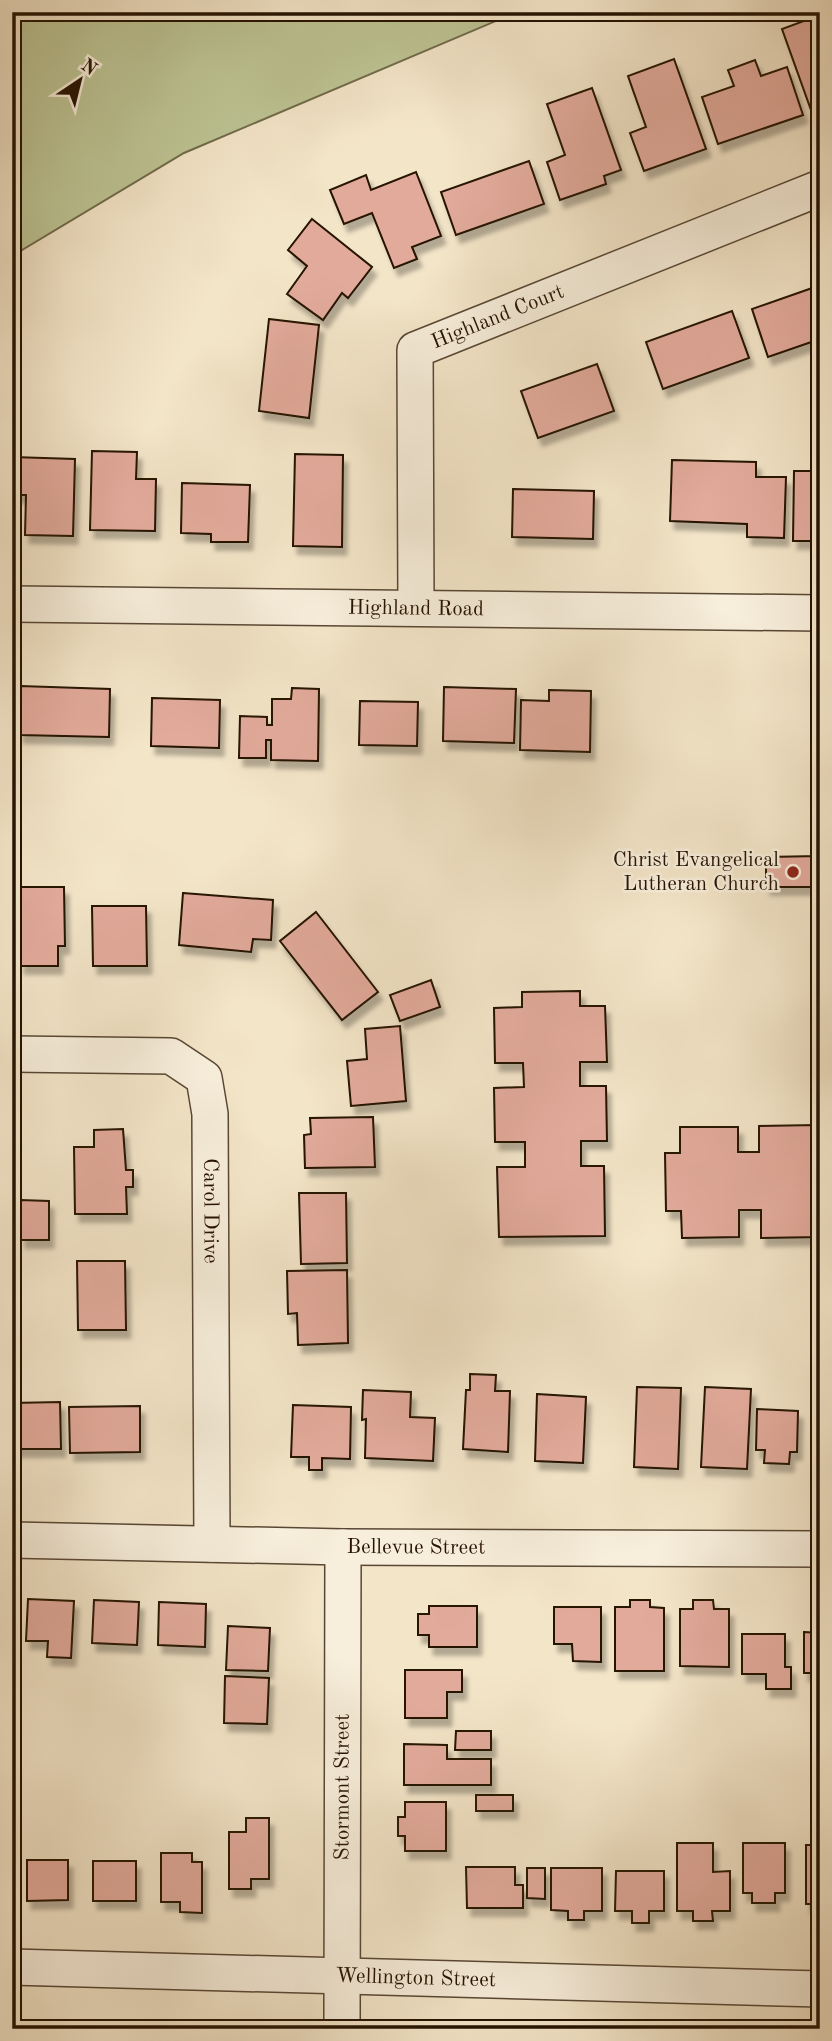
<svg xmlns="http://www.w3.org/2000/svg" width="832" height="2041" font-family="'Old Standard TT',serif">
<defs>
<filter id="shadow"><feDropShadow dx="4.5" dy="8" stdDeviation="2" flood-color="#0004"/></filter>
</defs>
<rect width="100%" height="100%" fill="#f3e5c8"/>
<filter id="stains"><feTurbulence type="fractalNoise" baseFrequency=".00286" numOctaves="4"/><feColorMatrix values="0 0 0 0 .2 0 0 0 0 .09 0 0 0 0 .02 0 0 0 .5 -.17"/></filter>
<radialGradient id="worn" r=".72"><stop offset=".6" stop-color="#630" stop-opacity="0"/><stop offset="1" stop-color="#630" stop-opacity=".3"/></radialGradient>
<path fill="#bdc494" stroke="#716b4b" stroke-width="2" d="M12,12h505l-333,141 -172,103z"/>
<g fill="#e2aa9b" stroke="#251202" stroke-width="2" filter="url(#shadow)">
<path d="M820,15v92l-9,3 -29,-81z"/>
<path d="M674,59l32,90 -62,22 -14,-38 16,-6 -18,-51z"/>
<path d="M755,60l6,16 26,-9 16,48 -85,29 -16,-47 32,-11 -6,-16z"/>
<path d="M592,88l29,82 -17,6 2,8 -46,16 -13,-38 18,-7 -18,-51z"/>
<path d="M529,161l15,43 -88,31 -15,-43z"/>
<path d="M416,172l25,64 -29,11 5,12 -23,9 -22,-55 -28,11 -14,-34 36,-15 5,15z"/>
<path d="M312,219l60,48 -24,31 -6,-5 -19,27 -36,-26 20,-28 -19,-16z"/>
<path d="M818,286l2,53 -52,18 -16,-48z"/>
<path d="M732,311l17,47 -86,31 -17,-47z"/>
<path d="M269,319l50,6 -10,93 -50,-7z"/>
<path d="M597,364l17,47 -76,27 -17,-47z"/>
<path d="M92,451l45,1 -1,27h20l-1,52 -65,-1z"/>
<path d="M295,454l48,1 -1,92 -49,-1z"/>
<path d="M12,457l63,2 -2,77 -48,-1 1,-40h-14z"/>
<path d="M672,460l84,2v15h30l-2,61 -37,-1v-13l-77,-3z"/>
<path d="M794,471h26v70h-27z"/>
<path d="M182,483l68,2 -2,57h-37v-8l-30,-1z"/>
<path d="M513,489l81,2 -1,48 -81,-2z"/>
<path d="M20,686l90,3 -1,48 -90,-2z"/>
<path d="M444,687l72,2 -2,54 -71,-2z"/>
<path d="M292,688l27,1 -1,72 -47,-1v-20h-5v18h-27l1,-42 27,1v8h5v-26h19z"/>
<path d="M549,690l42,1 -1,61 -70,-2 1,-50 28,1z"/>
<path d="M152,698l68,2 -1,48 -68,-2z"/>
<path d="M360,701l58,1 -1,44 -58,-1z"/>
<path d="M820,850v37h-54v-30l53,-1z"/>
<path d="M19,887h45l1,59h-7v20h-38z"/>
<path d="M183,893l90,7 -2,40 -18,-1 -2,13 -72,-7z"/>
<path d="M92,906h54l1,60h-54z"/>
<path d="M316,912l62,80 -36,28 -62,-79z"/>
<path d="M431,980l9,27 -40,14 -10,-26z"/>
<path d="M580,991v15h25l2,56h-27v24h26l1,55h-26v25h23l1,70 -106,1 -2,-70h28v-25h-30l-1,-54 30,-1 -1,-24h-28l-1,-55 28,-1v-15z"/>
<path d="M400,1026l6,75 -55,5 -4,-45 20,-2 -2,-30z"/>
<path d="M373,1117l2,50 -70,1 -1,-33 7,-1 -1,-16z"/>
<path d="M816,1125l1,26h3l-1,86 -58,1v-28h-22v27l-57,1 -1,-27h-15l-1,-58h15v-26h58v25h21v-26z"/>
<path d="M123,1129l3,41h7v17h-7l1,27h-52l-1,-67h20v-17z"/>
<path d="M299,1193h47l1,70 -46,1z"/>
<path d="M20,1200l29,1v39h-28z"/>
<path d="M77,1261h48l1,69h-48z"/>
<path d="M347,1270l1,73 -50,2 -1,-32 -9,1 -1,-43z"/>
<path d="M470,1374l26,1 -1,16h15l-2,61 -45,-3 3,-59h4z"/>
<path d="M637,1387l44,1 -3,81 -44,-2z"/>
<path d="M705,1387l46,2 -4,80 -46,-2z"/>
<path d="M363,1390l48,2 -1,25 25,1 -2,43 -68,-3 1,-39 -4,1z"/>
<path d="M537,1394l49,3 -3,66 -48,-2z"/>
<path d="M60,1402l1,47h-49v-46z"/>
<path d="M293,1405l58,2 -1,52 -28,-1v12h-13v-13h-18z"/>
<path d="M140,1406v46l-70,1 -1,-46z"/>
<path d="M757,1409l41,2 -1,41h-7l-1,12 -25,-1 1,-13h-9z"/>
<path d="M28,1599l46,2 -3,57 -24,-1 1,-16h-22z"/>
<path d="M94,1600l45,2 -2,43 -45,-2z"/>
<path d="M630,1600h20v7l14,1v63h-49v-64h15z"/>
<path d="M693,1600h20l1,9h15v58l-49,-1v-57h13z"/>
<path d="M159,1602l47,2 -1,43 -47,-2z"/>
<path d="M429,1606h48v41h-48v-12h-11v-21h11z"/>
<path d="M554,1607h47v55l-28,-1 -1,-17h-18z"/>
<path d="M228,1626l42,2 -2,43 -42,-1z"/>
<path d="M804,1632l16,1v40h-16z"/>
<path d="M742,1634h43v33h6v22h-25v-15h-24z"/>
<path d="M405,1670h57v22h-15v26h-42z"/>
<path d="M225,1676l44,2 -2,46 -43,-1z"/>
<path d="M456,1731h35v19h-36z"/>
<path d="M404,1744l43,1v14h44v26h-87z"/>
<rect x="476" y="1795" width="37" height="16"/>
<path d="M405,1802h41v49h-41v-15h-7v-19h7z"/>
<path d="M246,1818h23v61h-18v10h-22v-57h17z"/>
<path d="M677,1843h36v29l17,-1v40h-18l1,10h-20v-10h-16z"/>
<path d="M743,1843h42v50h-10v10h-23v-10h-9z"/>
<rect x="806" y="1845" width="14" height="59"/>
<path d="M161,1853h31v9h10v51l-22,-1v-10h-19z"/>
<path d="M27,1860h41v40l-41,1z"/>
<rect x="93" y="1861" width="43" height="40"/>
<path d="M466,1867h49v18h8v23h-56z"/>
<path d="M527,1868h18v31l-18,-1z"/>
<path d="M551,1868h51v43h-18v9h-16v-9l-17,-1z"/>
<path d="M616,1871h48v40h-15v12h-17v-12h-17z"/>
</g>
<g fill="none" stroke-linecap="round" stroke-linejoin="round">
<g stroke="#584734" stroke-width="38">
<g id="street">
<path id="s1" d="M12,604l808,9"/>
<path id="s2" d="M416,607l-1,-257 405,-162"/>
<path id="s3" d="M12,1054l159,2 33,22 6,36 2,430"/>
<path id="s4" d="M12,1540l331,7 477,2"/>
<path id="s5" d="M12,1967l808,22"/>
<path id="s6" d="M342,2029l1,-482"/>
</g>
</g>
<use href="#street" stroke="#f7eedb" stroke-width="35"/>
</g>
<circle fill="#8f2418" stroke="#f7eedb" stroke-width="2.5" cx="793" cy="872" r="7"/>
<g text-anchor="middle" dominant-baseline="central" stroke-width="5" stroke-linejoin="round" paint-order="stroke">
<g font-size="21" fill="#251202" stroke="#f7eedb">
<text stroke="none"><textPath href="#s2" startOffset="346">Highland Court</textPath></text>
<text stroke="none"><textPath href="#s1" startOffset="404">Highland Road</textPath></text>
<text stroke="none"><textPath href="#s3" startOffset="332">Carol Drive</textPath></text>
<text stroke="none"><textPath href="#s4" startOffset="404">Bellevue Street</textPath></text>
<text stroke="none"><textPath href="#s6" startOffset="242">Stormont Street</textPath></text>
<text stroke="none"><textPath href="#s5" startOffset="404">Wellington Street</textPath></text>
</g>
<g font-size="21" fill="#251202" stroke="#f7eedb" text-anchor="end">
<text x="779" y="860">Christ Evangelical<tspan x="779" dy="24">Lutheran Church</tspan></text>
</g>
</g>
<rect width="832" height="2041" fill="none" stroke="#f3e5c8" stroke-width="42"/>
<rect x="14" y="14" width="804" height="2013" fill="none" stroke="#251202" stroke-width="3.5"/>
<rect x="21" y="21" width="790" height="1999" fill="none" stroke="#251202" stroke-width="2"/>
<g transform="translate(80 80) rotate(35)" stroke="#f7eedb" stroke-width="5" paint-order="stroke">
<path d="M0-5L12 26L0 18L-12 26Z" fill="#251202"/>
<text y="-10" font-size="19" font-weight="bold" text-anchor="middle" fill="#251202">N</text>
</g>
<rect width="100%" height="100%" filter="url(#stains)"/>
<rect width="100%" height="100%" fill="url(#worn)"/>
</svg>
